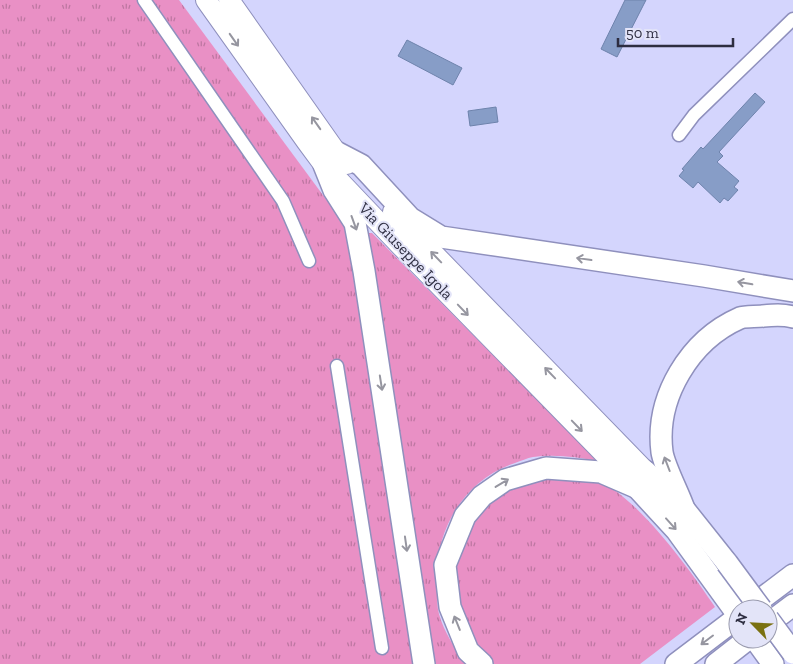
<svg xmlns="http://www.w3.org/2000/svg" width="793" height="664" font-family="'Zilla Slab',serif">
<defs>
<pattern id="grass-tufts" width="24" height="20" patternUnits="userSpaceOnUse" patternTransform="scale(1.25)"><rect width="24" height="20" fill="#e990c5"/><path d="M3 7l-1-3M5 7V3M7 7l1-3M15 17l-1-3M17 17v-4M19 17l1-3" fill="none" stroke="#bd76a1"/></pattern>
</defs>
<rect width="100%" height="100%" fill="#d4d5fd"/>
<g fill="url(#grass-tufts)">
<path d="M0,0h179l152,206 16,26 68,432h-415z"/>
<path d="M366,233h6l226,228c-22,-4 -43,-7 -65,-4 -6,1 -12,4 -18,6 -54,18 -83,72 -78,128 0,7 0,16 2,23 5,18 16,34 26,50h-33z"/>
<path d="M546,473c14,2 41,3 53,8 41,19 91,89 116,126l-75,57h-149l-25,-34 -12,-55 5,-29 12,-26 17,-21z"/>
</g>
<g fill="#879dc7" stroke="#6e83ac">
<path d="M625,0h21l-29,57 -16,-8z"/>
<path d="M407,40l55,28 -9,17 -55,-29z"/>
<path d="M755,93l10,9 -46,50 4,4 -6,6 22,19 -5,6 4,3 -10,11 -4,-3 -4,5 -22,-21 -5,6 -14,-12 5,-6 -2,-1 19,-22 2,2z"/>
<path d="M496,107l2,15 -28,4 -2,-15z"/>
</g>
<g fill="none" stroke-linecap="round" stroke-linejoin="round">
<g stroke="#8f90bd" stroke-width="15">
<g id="minor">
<path d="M144,0l139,201 26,60"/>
<path d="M679,135l15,-20 99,-96"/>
<path d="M337,366l45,282"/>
</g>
</g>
<g stroke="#8f90bd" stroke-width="22">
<g id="primary">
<path d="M206,0l101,142 17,23 78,82 229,234"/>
<path d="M229,0l107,152 11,12"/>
<path d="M393,212l252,259"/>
</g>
</g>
<g stroke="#8f90bd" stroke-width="24">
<g id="trunk">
<path d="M336,152l25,13 49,53 31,19 263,39 89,15"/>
<path d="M324,165l10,25 21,33 9,48 60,393"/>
<path d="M645,471l39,38 43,54"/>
<path d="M631,481l46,50 61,84"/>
<path d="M684,509c-5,-15 -20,-43 -22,-57 -7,-55 28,-112 78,-134 6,-2 16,-1 23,-2 10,-1 20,-2 30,1"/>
<path d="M748,609l45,-34"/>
<path d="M768,624l25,-19"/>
<path d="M755,639l18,25"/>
<path d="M482,664l-14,-13 -18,-44 -5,-42 20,-49 17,-20 23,-16 41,-12 55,4 37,16"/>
<path d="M676,664l62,-47"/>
<path d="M716,664l32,-25"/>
</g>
</g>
<use href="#minor" stroke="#fff" stroke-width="12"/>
<use href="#primary" stroke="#fff" stroke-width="20"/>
<use href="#trunk" stroke="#fff" stroke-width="21"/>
<g stroke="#8f90bd" stroke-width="24" stroke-linecap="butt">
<g id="trunk-bridge">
<path d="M727,563l34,46"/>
<path d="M768,619l25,34"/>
</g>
</g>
<use href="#trunk-bridge" stroke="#fff" stroke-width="21"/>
</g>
<defs><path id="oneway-shaft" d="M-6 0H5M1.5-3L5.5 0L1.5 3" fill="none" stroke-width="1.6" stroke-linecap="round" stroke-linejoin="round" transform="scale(1.25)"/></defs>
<g stroke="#9696a0">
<use href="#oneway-shaft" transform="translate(234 40) rotate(55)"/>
<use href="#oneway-shaft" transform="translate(316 123) rotate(-125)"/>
<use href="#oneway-shaft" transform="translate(354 223) rotate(70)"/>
<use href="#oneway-shaft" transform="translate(436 257) rotate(-134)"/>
<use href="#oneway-shaft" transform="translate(584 259) rotate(-172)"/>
<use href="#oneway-shaft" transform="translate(745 283) rotate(-170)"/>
<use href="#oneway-shaft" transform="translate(463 310) rotate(46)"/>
<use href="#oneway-shaft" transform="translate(550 373) rotate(-134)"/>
<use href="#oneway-shaft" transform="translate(381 383) rotate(81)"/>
<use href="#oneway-shaft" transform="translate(577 426) rotate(46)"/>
<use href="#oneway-shaft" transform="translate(667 464) rotate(-111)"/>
<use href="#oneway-shaft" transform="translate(502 483) rotate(-31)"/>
<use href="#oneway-shaft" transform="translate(671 524) rotate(48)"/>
<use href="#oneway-shaft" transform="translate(406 544) rotate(82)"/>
<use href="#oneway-shaft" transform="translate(457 623) rotate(-112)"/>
<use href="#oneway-shaft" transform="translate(707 640) rotate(143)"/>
</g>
<g text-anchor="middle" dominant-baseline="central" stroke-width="4" stroke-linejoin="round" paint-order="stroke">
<g font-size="16" fill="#2d2d40" stroke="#e3e4f8">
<text transform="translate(406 251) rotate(46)">Via Giuseppe Igola</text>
</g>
</g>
<g transform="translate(753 624) rotate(294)"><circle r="24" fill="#e3e4f8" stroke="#9a9bae"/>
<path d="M0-4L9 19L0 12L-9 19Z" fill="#7a7111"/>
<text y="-8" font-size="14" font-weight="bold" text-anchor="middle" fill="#2d2d40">N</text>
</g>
<path d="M618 38v8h115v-8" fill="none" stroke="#2d2d40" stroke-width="2.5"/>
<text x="626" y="38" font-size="15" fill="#2d2d40" stroke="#e3e4f8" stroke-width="4" paint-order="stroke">50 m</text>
</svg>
